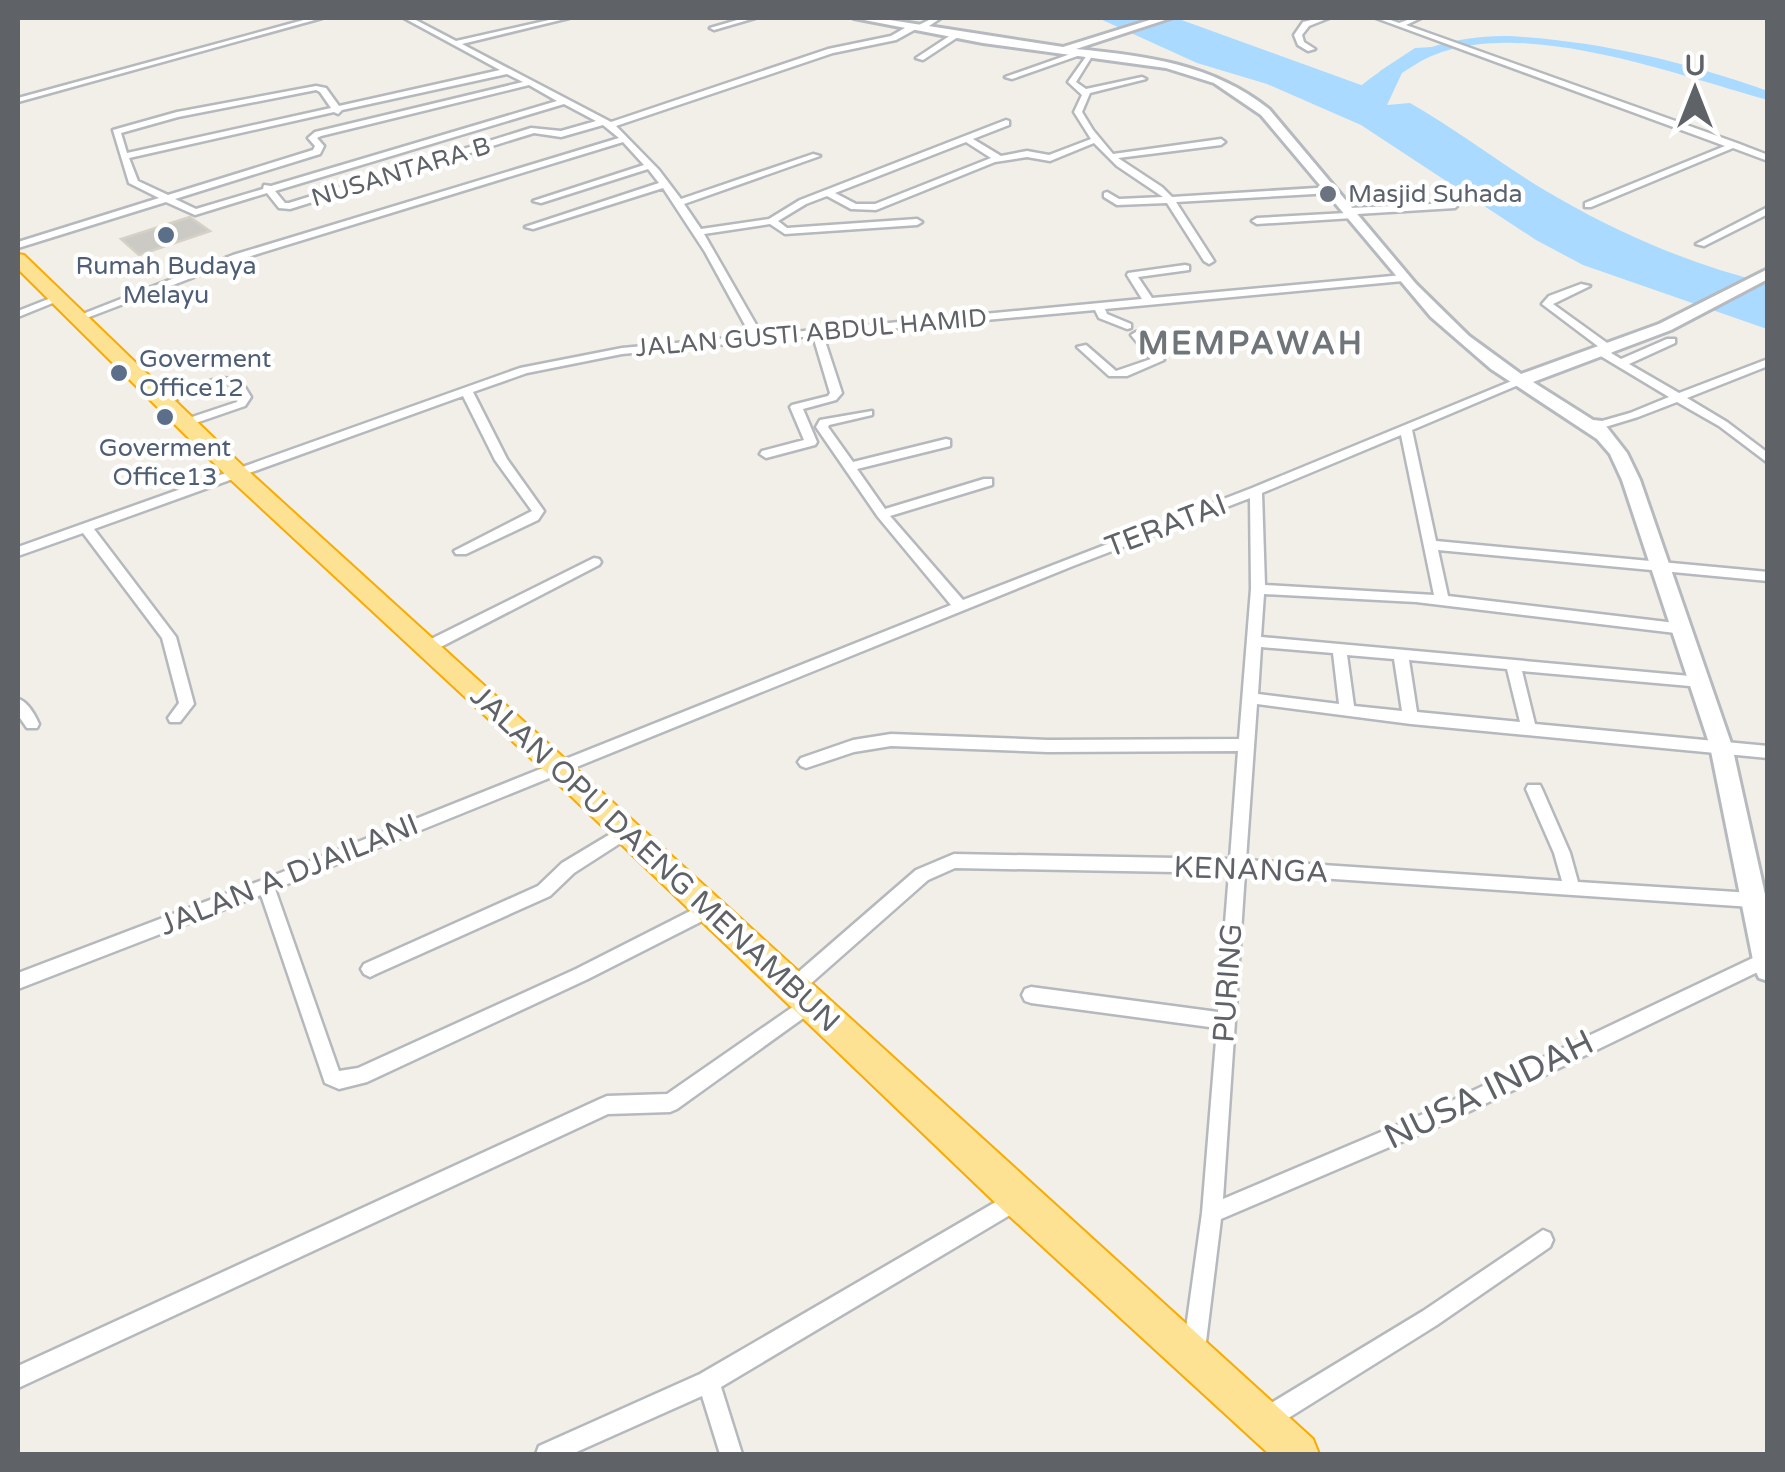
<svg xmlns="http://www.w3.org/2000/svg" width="1785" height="1472" font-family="'Varela Round',sans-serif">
<rect width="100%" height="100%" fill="#f1efe8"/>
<path fill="#aadaff" d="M1098,18h78l196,71 8,-18 35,-23 17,-1v7l-30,19 -15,32 23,-2c51,29 98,67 150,96 64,37 136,67 207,84v46l-184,-64 -47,-25 -175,-115 -94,-41 -70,-21z"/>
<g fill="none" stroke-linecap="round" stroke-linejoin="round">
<path fill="#aadaff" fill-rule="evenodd" d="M1509,36c89,5 174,25 259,55v9c-90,-25 -234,-79 -326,-48 -32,11 -59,32 -85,53l-13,-3c43,-46 103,-67 165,-66z"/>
</g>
<path fill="#cccac5" stroke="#d6d1c6" stroke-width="2.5" d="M190,217l20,14 -71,24 -18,-16z"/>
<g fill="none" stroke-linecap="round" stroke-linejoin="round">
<g stroke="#b5b8bc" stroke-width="5">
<g id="street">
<path d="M311,18h11l-304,84v-4z"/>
<path d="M404,18h8l44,23 102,-23h11l-107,26 149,78 217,-73 63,-13 19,-11h6v4l-20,11 -63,13 -217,73 43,44 22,29 132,-45 7,2 -136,48 17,25 68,-10 31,-19 206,-80 3,1v4l-36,14 28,17 26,-5 22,4 42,-16 -17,-27 8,-17 -14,-13 22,-31 4,2 -18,29 10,7 56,-12 4,2 -56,14 -8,19 11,18 20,24 108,-15 4,3 -4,3 -103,13 44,29 10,10 160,-10 5,3 -5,3 -156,9 38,59 -5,3 -5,-3 -37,-58 -50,2 -13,-8v-4l3,-1 12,7 44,-2 -46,-31 -23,-23 -44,18 -23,-4 -32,5 -119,48 -25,-1 -24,-13 -21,8 -28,17 9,7 130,-9 5,3 -5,3 -132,9 -15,-10 -66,10 58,101 380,-36 -15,-24 1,-2 57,-8 4,1v4l-51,7 14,21 251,-23 5,3 -5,3 -298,28 2,5 24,10v4l-4,1 -28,-11 -4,-8 -272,25 19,58 -6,7 -33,9 14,33 -2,3 -49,13 -6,-4 2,-3 42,-11 -14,-33 2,-2 36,-9 2,-3 -17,-57 -191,18 -95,19 -54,19 34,67 37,52 -6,9 -72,34h-10l-2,-3 78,-40 -37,-51 -32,-64 -369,133 82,108 18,67 -14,18h-10l-2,-4 11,-15 -17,-65 -79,-105 -65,23v-9l502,-179 102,-20 129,-12 -46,-84 -42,-64 -130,41 -8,-2 134,-44 -11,-14 -107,34 -8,-2 111,-36 -21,-23 -382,117 -157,60 -9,-2 158,-62 386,-117 -16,-13 -42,12 -27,-4 -244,76 -11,-1 -12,-15 -72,22 -29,-13 -148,46v-6l141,-44 -30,-15 -16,-53 64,-18 139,-26 10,2 13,18 161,-36zM507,74l16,8 -208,50 -7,6 7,8 -2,4 -145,45 -30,-14 -9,-23 205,-46 4,2 4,-4zM529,85l28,16 -286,85 -7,-1 -1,4 -67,20 -21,-10 145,-45 4,-8 -7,-8 4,-2zM316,90l4,2 11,16 -204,45 -6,-20 57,-16zM564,104l32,17 -35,10 -30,-3 -242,75h-4l-10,-12zM966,142l25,16 -116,46h-19l-21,-11z"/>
<path d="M744,18h11l-41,12 -4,-2z"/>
<path d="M933,18h8l-18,12h-6v-4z"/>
<path d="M1319,18h10l-20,8 -7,9 2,7 11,7 -7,2 -10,-6 -4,-10 9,-13z"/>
<path d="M1376,18h9l14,5 14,-5h8l-15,7 331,118 31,12v6l-35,-13 -142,59h-6v-4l140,-57z"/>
<path d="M954,33l7,2 -38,25 -7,-2z"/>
<path d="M1079,51l7,2 -74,26 -7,-2z"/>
<path d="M1452,203l5,3 -2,2 -98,6 -1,3 -3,1 -96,6 -5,-3 5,-3 89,-5 1,-4 3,-1z"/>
<path d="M1768,207v7l-64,32 -8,-2z"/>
<path d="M1581,284l9,2 -37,18 61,44 1,2 -4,3 10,6 46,-20h8v4l-46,21 50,29 89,-34v7l-81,32 40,24 41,31v10l-49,-37 -42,-24 -39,15 -46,14 -4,-2v-4l42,-12 39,-16 -70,-42 -1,-2 5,-3 -61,-46 7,-8z"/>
<path d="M56,296l9,2 -47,19v-6z"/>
<path d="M1136,332l4,1 24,27 -37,16h-18l-32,-29 9,-2 30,26 35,-12 -20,-24z"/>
<path d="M218,378l22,1 11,18 -6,9 -58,20 -4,-2v-4l54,-18 2,-5 -7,-13h-13l-54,19 -6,-3z"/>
<path d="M1519,378l6,3 -2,2 -111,47 24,111 332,31v9l-330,-31 10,46 236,28 7,5 -7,5 -268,-32 -152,-8 -3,43 440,40 7,5 -7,5 -179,-16 13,53 233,22v12l-357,-34 -154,-20 -11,156 316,21 -8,-28 -28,-64 2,-4h12l2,4 28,64 8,29 174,11 6,2 2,5 -2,5 -6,2 -507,-34 -22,326 205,-87 329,-156 6,-3 5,2v12l-327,158 -220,94 -16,131 -3,8 -8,3 -8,-3 -3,-8 19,-137 15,-185 -186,-25 -6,-2 -3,-6 3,-6 6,-2 187,25 11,-139 -274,-5 -27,12 -128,113 -6,2 -6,-2 -3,-6 3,-6 128,-111 38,-16 276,5 8,-108 -190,1 -157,-6 -37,6 -48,16 -5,-2 -3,-4 3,-4 52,-18 38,-6 157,6 191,-1 12,-150 -1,-91 -177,68 -798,323 64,182 19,-3 218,-99 128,-65 6,-2 6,2 2,5 -2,5 -128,65 -221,103 -28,7 -14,-6 -64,-188 -243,94v-16l242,-92 691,-276 -73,-88 -62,-90 4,-7 52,-9v4l-43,10 -1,2 25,35 93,-23 4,1v6l-93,23 28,40 99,-30h8v6l-102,31 73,84 289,-112zM1401,435l33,160 -169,-10 -3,-92zM1261,647l72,6 6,51 -81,-10zM1347,655l47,4 8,52 -48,-5zM1409,660l98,9 13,53 -103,-10z"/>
<path d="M594,558l5,1 2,3 -2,3 -168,87h-10l-2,-4 2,-4z"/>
<path d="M18,699c9,2 17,16 21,25l-2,4h-10l-9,-13z"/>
<path d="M627,824l6,1 2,5 -2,5 -59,38 -24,23 -174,78 -6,3 -6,-3 -3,-5 3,-5 174,-78 24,-23z"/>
<path d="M810,995l6,2 3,6 -3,6 -139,100 -7,3 -62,2 -590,274v-22l582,-267 7,-3 60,-2z"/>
<path d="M1018,1189l7,3 3,7 -3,7 -304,181 21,67h-22l-18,-58 -130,58h-36l3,-8 161,-72z"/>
<path d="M1543,1230l7,3 3,7 -3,7 -113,78 -163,102 -8,3 -8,-3 -3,-8 3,-8 165,-100z"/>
</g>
</g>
<g stroke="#b6babf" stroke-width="6">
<path id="secondary" d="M854,18h23l186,29 93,-29h15l-95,31c71,7 136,15 193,60l147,175 53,52 52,38 138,-50 109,-55v10l-97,51 -138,52 60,38 9,1 25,32 13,27 92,266 36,162v73l-9,-3 -4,-8 -45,-224 -88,-266 -12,-26 -13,-15 -106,-70 -60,-52 -170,-202 -47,-32 -48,-15 -183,-25z"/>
</g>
<g stroke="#f9ab00" stroke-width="4">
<path id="highway" d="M18,254l6,1 222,214 1067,970 6,15h-50l-264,-242 -456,-437 -319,-296 -212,-210z"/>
</g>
<use href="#street" fill="#fff" fill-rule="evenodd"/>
<use href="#secondary" fill="#fff" fill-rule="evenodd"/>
<use href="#highway" fill="#fde293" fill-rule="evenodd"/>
</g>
<circle fill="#6b7280" stroke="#fff" stroke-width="4" cx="1328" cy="194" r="10"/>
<g fill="#5c6f8a" stroke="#fff" stroke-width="4">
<circle cx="166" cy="235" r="10"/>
<circle cx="119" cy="373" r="10"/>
<circle cx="165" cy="417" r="10"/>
</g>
<g text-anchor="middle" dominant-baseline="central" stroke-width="9" stroke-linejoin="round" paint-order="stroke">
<g font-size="25" fill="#5f6368" stroke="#fff">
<text transform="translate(401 172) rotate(-17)">NUSANTARA B</text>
<text transform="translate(811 333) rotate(-5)">JALAN GUSTI ABDUL HAMID</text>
</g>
<g font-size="25" fill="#5b616d" stroke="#fff" text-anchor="start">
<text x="1348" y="194">Masjid Suhada</text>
</g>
<g font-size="25" fill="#4e5e75" stroke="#fff">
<text x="166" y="266">Rumah Budaya<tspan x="166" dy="29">Melayu</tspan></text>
<text x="139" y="359" text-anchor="start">Goverment<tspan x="139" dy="29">Office12</tspan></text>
<text x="165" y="448">Goverment<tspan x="165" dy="29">Office13</tspan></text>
</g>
<g font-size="30" fill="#5f6368" stroke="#fff">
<text transform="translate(1166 526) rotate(-21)">TERATAI</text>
<text transform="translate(655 859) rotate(43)">JALAN OPU DAENG MENAMBUN</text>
<text transform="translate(1251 870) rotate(2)">KENANGA</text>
<text transform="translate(289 875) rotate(-22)">JALAN A DJAILANI</text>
<text transform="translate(1228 983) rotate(-86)">PURING</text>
</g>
<g font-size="32" font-weight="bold" letter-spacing="2.5" fill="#70757a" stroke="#fff">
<text x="1251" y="344">MEMPAWAH</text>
</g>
<g font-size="35" fill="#5f6368" stroke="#fff">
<text transform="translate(1489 1090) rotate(-26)">NUSA INDAH</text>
</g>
</g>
<rect width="1785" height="1472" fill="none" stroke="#5f6368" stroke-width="40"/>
<g transform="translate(1695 90)" stroke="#ffffff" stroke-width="8" paint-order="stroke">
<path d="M0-8L18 38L0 25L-18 38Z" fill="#5f6368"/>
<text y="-15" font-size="28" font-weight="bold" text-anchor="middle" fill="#5f6368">U</text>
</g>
</svg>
